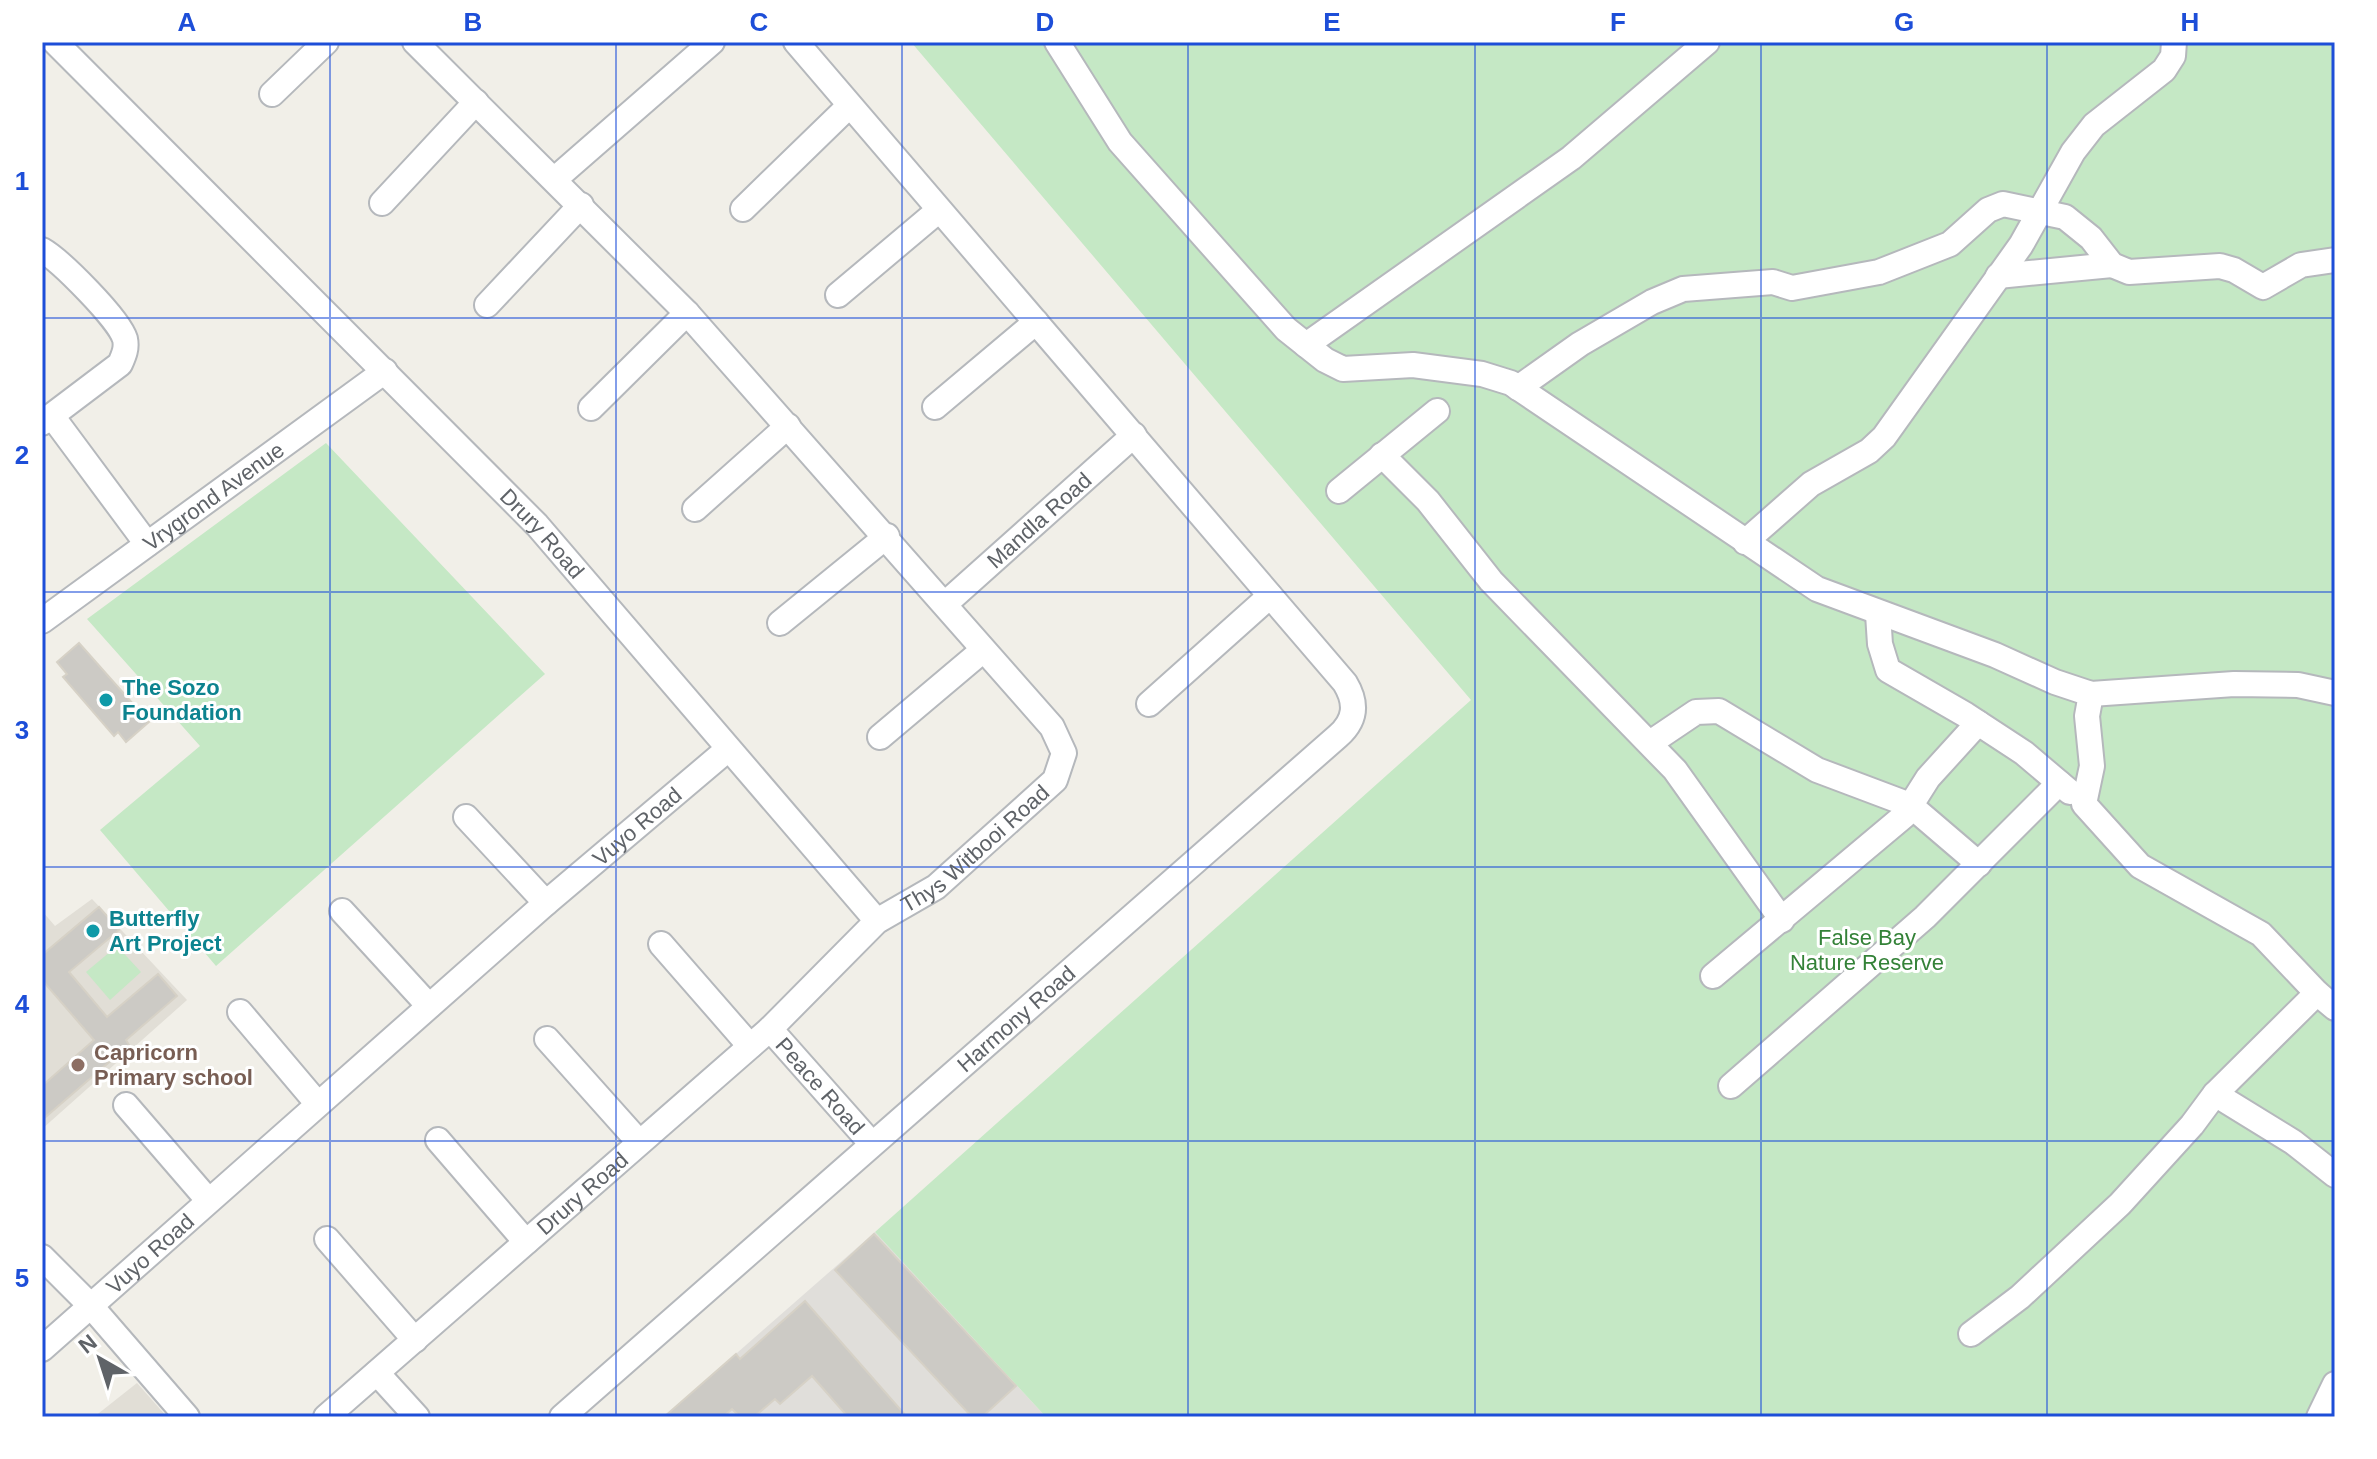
<svg xmlns="http://www.w3.org/2000/svg" width="2377" height="1459" font-family="Arial,sans-serif">
<rect width="100%" height="100%" fill="#f1efe8"/>
<path fill="#e0deda" d="M875,1232l171,185h-382z"/>
<g fill="#e1ded6">
<path d="M92,899l95,101 -145,129v-218l13,15z"/>
<path d="M137,1383l30,34h-73z"/>
</g>
<g fill="#c5e8c5">
<path d="M911,42h1424v1375h-1289l-171,-185 596,-532z"/>
<path d="M326,443l219,231 -329,292 -116,-136 100,-84 -113,-127z"/>
<path d="M117,946l24,26 -31,28 -24,-28z"/>
</g>
<g fill="#cccac5" stroke="#d6d1c6" stroke-width="2">
<path d="M79,643l70,79 -23,20 -8,-10 -4,4 -51,-59 4,-3 -10,-12z"/>
<path d="M99,907l20,23 -50,42 38,45 51,-43 19,22 -51,44 3,5 -87,75v-34l52,-46 -52,-60v-25z"/>
<path d="M874,1234l142,152 -34,31h-10l-137,-147z"/>
<path d="M805,1301l102,116h-59l-36,-41 -32,28 -5,-5 -21,18h-14l-8,-8 -9,8h-59l72,-63 4,5z"/>
</g>
<g fill="none" stroke-linecap="round" stroke-linejoin="round">
<g stroke="#b5b8bc" stroke-width="28">
<g id="minor">
<path id="s1" d="M55,42l482,483 340,396"/>
<path d="M1057,42l63,100 166,187 39,31 18,9 70,-4 69,9 29,9 306,206 178,66 60,27 36,12 143,-10 64,1 37,8"/>
<path d="M272,94l54,-52"/>
<path d="M555,179l157,-137"/>
<path d="M382,203l94,-101"/>
<path d="M743,209l106,-103"/>
<path d="M42,250c18,10 77,69 83,89 2,9 -1,16 -5,25l-78,59"/>
<path d="M1998,276l114,-11"/>
<path d="M838,295l101,-85"/>
<path d="M487,305l94,-100"/>
<path d="M1306,345l265,-187 136,-116"/>
<path d="M1518,388l62,-44 72,-42 31,-13 90,-7 19,6 87,-16 71,-28 38,-34 15,-6 62,13 26,21 21,27 17,7 91,-6 14,4 29,17 38,-22 34,-5"/>
<path d="M935,407l101,-85"/>
<path d="M591,408l96,-95"/>
<path d="M52,416l95,128"/>
<path d="M1382,455l46,46 63,80 184,189 107,150"/>
<path d="M1339,491l98,-80"/>
<path d="M695,509l93,-83"/>
<path d="M1745,542l66,-58 58,-33 15,-14 137,-192 52,-93 21,-27 70,-55 9,-14 1,-14"/>
<path id="s2" d="M945,604l189,-169"/>
<path d="M1878,614l2,30 8,26 78,45 58,38 46,39"/>
<path id="s3" d="M42,621l343,-250"/>
<path d="M780,623l107,-87"/>
<path d="M2091,694l-4,22 5,50 -8,38 56,62 121,68 56,59"/>
<path d="M1149,704l121,-108"/>
<path d="M880,737l102,-86"/>
<path d="M1650,743l46,-31 23,-1 98,59 93,35 69,59"/>
<path d="M466,817l80,86"/>
<path d="M342,911l87,95"/>
<path d="M661,944l89,102"/>
<path d="M1713,976l191,-160 24,-38 50,-55"/>
<path d="M240,1012l77,91"/>
<path id="s4" d="M770,1029l101,114"/>
<path d="M547,1039l92,103"/>
<path d="M1731,1086l194,-169 134,-134"/>
<path d="M2215,1094l78,48 42,33"/>
<path d="M126,1105l82,95"/>
<path d="M438,1140l88,102"/>
<path d="M327,1239l88,101"/>
<path d="M42,1257l48,48 97,112"/>
<path d="M1971,1334l49,-37 100,-93 72,-79 23,-31 102,-101 18,15"/>
<path id="s5" d="M42,1349l504,-446 181,-153"/>
<path d="M377,1373l40,44"/>
<path id="s6" d="M326,1417l444,-388 107,-108 59,-34 119,-107 9,-27 -12,-26 -365,-414 -272,-271"/>
<path id="s7" d="M562,1417l776,-681c18,-16 19,-33 7,-53l-549,-641"/>
<path d="M2319,1417l16,-33"/>
</g>
</g>
<use href="#minor" stroke="#fff" stroke-width="24"/>
</g>
<path fill="none" stroke="#1d4ed8" stroke-width="2" stroke-opacity="0.55" d="M330,42v1375M616,42v1375M902,42v1375M1188,42v1375M1475,42v1375M1761,42v1375M2047,42v1375M42,318h2293M42,592h2293M42,867h2293M42,1141h2293"/>
<g fill="#0f9aa8" stroke="#fff" stroke-width="3">
<circle cx="106" cy="700" r="8"/>
<circle cx="93" cy="931" r="8"/>
</g>
<circle fill="#8d6e63" stroke="#fff" stroke-width="3" cx="78" cy="1065" r="8"/>
<g text-anchor="middle" dominant-baseline="central" stroke-width="6" stroke-linejoin="round" paint-order="stroke">
<g font-size="22" fill="#5f6368" stroke="#fff">
<text stroke="none"><textPath href="#s3" startOffset="212">Vrygrond Avenue</textPath></text>
<text stroke="none"><textPath href="#s2" startOffset="126">Mandla Road</textPath></text>
<text stroke="none"><textPath href="#s1" startOffset="692">Drury Road</textPath></text>
<text stroke="none"><textPath href="#s5" startOffset="792">Vuyo Road</textPath></text>
<text stroke="none"><textPath href="#s6" startOffset="864">Thys Witbooi Road</textPath></text>
<text stroke="none"><textPath href="#s7" startOffset="604">Harmony Road</textPath></text>
<text stroke="none"><textPath href="#s4" startOffset="76">Peace Road</textPath></text>
<text stroke="none"><textPath href="#s6" startOffset="340">Drury Road</textPath></text>
<text stroke="none"><textPath href="#s5" startOffset="144">Vuyo Road</textPath></text>
</g>
<g font-size="22" font-weight="bold" fill="#0d838f" stroke="#fff" text-anchor="start">
<text x="122" y="687">The Sozo<tspan x="122" dy="25">Foundation</tspan></text>
<text x="109" y="918">Butterfly<tspan x="109" dy="25">Art Project</tspan></text>
</g>
<g font-size="22" fill="#348238" stroke="#fff">
<text x="1867" y="937">False Bay<tspan x="1867" dy="25">Nature Reserve</tspan></text>
</g>
<g font-size="22" font-weight="bold" fill="#785e54" stroke="#fff" text-anchor="start">
<text x="94" y="1052">Capricorn<tspan x="94" dy="25">Primary school</tspan></text>
</g>
</g>
<rect width="2377" height="1459" fill="none" stroke="#ffffff" stroke-width="88"/>
<g transform="translate(100 1359) rotate(321)" stroke="#ffffff" stroke-width="6" paint-order="stroke">
<path d="M0-6L14 30L0 20L-14 30Z" fill="#5f6368"/>
<text y="-12" font-size="22" font-weight="bold" text-anchor="middle" fill="#5f6368">N</text>
</g>
<rect x="44" y="44" width="2289" height="1371" fill="none" stroke="#1d4ed8" stroke-width="3"/>
<g font-size="26" text-anchor="middle" font-weight="bold" fill="#1d4ed8">
<text x="187" y="31">A</text>
<text x="473" y="31">B</text>
<text x="759" y="31">C</text>
<text x="1045" y="31">D</text>
<text x="1332" y="31">E</text>
<text x="1618" y="31">F</text>
<text x="1904" y="31">G</text>
<text x="2190" y="31">H</text>
<text x="22" y="190">1</text>
<text x="22" y="464">2</text>
<text x="22" y="739">3</text>
<text x="22" y="1013">4</text>
<text x="22" y="1287">5</text>
</g>
</svg>
